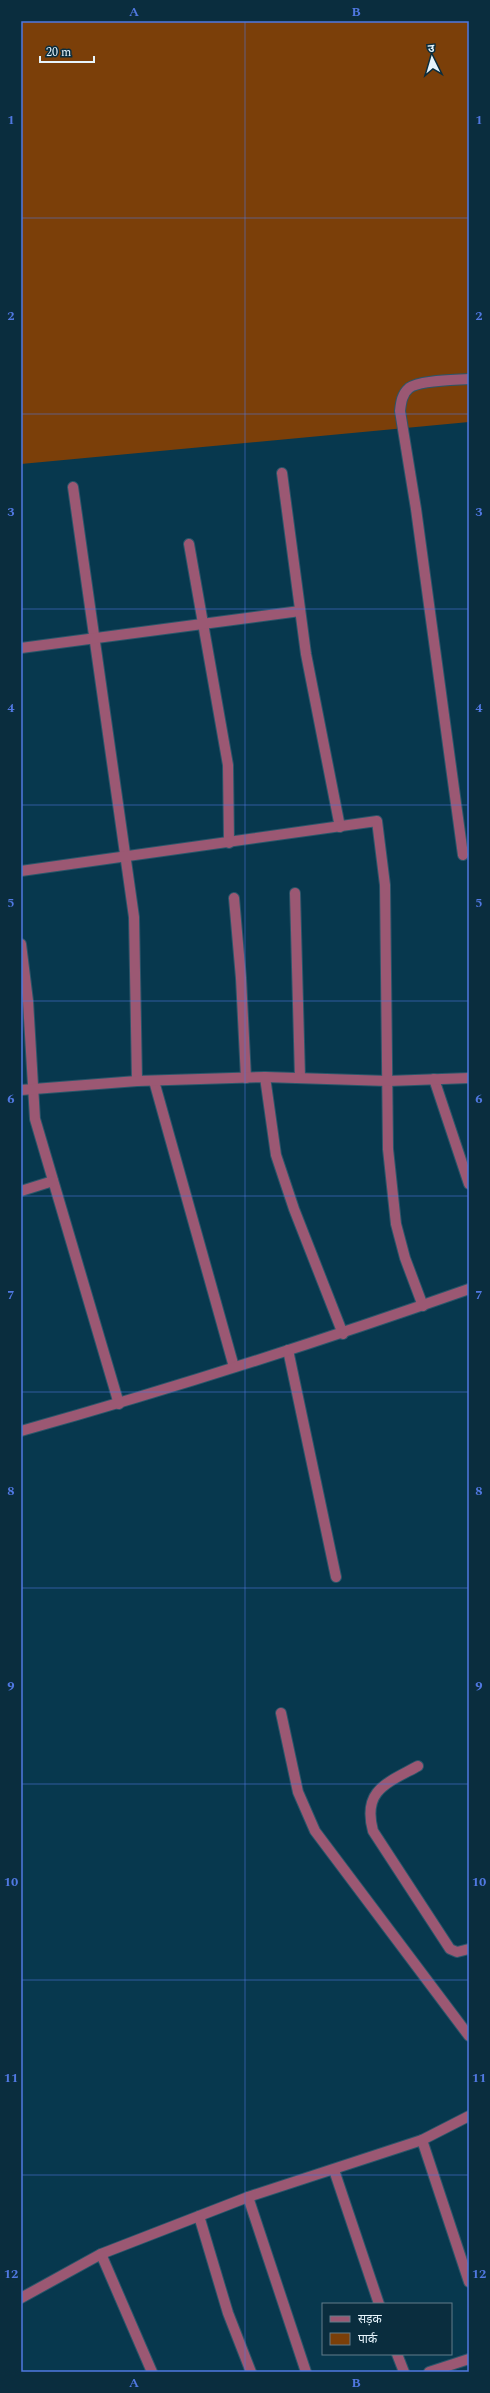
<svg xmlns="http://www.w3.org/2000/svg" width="490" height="2393" font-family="Spectral,'Noto Sans Devanagari',serif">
<rect width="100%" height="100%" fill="#07384e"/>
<path fill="#7b3f09" d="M21,21h448v401l-448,42z"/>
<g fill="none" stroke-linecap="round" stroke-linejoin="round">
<g stroke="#2b566a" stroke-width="12">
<g id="minor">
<path d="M282,473l24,181 34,173"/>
<path d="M73,487l61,430 3,164"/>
<path d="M189,544l39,221 1,78"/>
<path d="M21,648l279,-37"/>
<path d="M463,855l-47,-346 -16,-98c1,-9 2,-17 9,-23 10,-8 47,-8 60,-9"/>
<path d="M21,871l356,-50 8,64 3,264 8,75 9,34 18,48"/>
<path d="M295,893l5,185"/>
<path d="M234,898l7,80 5,100"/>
<path d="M21,944l7,57 7,118 84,285"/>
<path d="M265,1077l11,78 18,54 49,125"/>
<path d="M434,1079l35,105"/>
<path d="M154,1081l80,286"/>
<path d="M21,1090l116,-9 128,-4 123,4 81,-3"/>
<path d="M21,1191l32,-10"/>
<path d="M288,1350l48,227"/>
<path d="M281,1713l17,79 17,39 154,205"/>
<path d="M418,1766c-31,17 -56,24 -45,65l77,118 7,3 12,-3"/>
<path d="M422,2140l47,142"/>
<path d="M334,2170l45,134"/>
<path d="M248,2197l58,175"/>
<path d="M199,2216l29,97 23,59"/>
<path d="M101,2254l51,118"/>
<path d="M21,2298l80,-44 147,-57 174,-57 47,-24"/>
<path d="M397,2354l7,18"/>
<path d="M429,2372l40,-13"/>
</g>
</g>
<g stroke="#2b566a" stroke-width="12">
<path id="tertiary" d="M21,1431c151,-42 300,-90 448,-142"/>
</g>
<use href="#minor" stroke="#9b5873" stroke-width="10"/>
<use href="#tertiary" stroke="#9b5873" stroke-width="10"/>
</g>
<path fill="none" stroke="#5078e1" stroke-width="1" stroke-opacity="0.55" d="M245,21v2351M21,218h448M21,414h448M21,609h448M21,805h448M21,1001h448M21,1196h448M21,1392h448M21,1588h448M21,1784h448M21,1980h448M21,2175h448"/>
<rect width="490" height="2393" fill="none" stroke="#0a2d3e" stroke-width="44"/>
<rect x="322" y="2303" width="130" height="52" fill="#0a2d3e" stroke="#627d8a"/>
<rect x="330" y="2316" width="20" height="6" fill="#9b5873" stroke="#627d8a"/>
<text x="358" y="2323" font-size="12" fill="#e7f5fd">सड़क</text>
<rect x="330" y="2333" width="20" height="12" fill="#7b3f09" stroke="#627d8a"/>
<text x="358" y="2343" font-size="12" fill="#e7f5fd">पार्क</text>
<g transform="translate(432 58) rotate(355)" stroke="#0a2d3e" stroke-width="3" paint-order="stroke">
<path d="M0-3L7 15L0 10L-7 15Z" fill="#e7f5fd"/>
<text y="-6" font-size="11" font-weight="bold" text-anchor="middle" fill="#e7f5fd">उ</text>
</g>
<path d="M40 56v6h54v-6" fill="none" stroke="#e7f5fd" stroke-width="2"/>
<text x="46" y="56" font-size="12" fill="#e7f5fd" stroke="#0a2d3e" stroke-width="3" paint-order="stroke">20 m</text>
<rect x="22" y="22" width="446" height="2349" fill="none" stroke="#5078e1" stroke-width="1.5"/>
<g font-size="13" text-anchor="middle" font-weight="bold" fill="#5078e1">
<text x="134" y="16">A</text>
<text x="356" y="16">B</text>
<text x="11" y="124">1</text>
<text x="479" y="124">1</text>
<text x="11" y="320">2</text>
<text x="479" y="320">2</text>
<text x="11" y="516">3</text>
<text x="479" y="516">3</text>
<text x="11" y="712">4</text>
<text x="479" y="712">4</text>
<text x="11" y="907">5</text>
<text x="479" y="907">5</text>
<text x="11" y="1103">6</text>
<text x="479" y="1103">6</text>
<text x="11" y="1299">7</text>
<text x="479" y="1299">7</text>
<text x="11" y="1495">8</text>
<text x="479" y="1495">8</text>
<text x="11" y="1690">9</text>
<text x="479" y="1690">9</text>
<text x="11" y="1886">10</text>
<text x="479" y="1886">10</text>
<text x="11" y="2082">11</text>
<text x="479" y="2082">11</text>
<text x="11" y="2278">12</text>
<text x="479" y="2278">12</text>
<text x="134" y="2387">A</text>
<text x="356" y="2387">B</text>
</g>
</svg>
